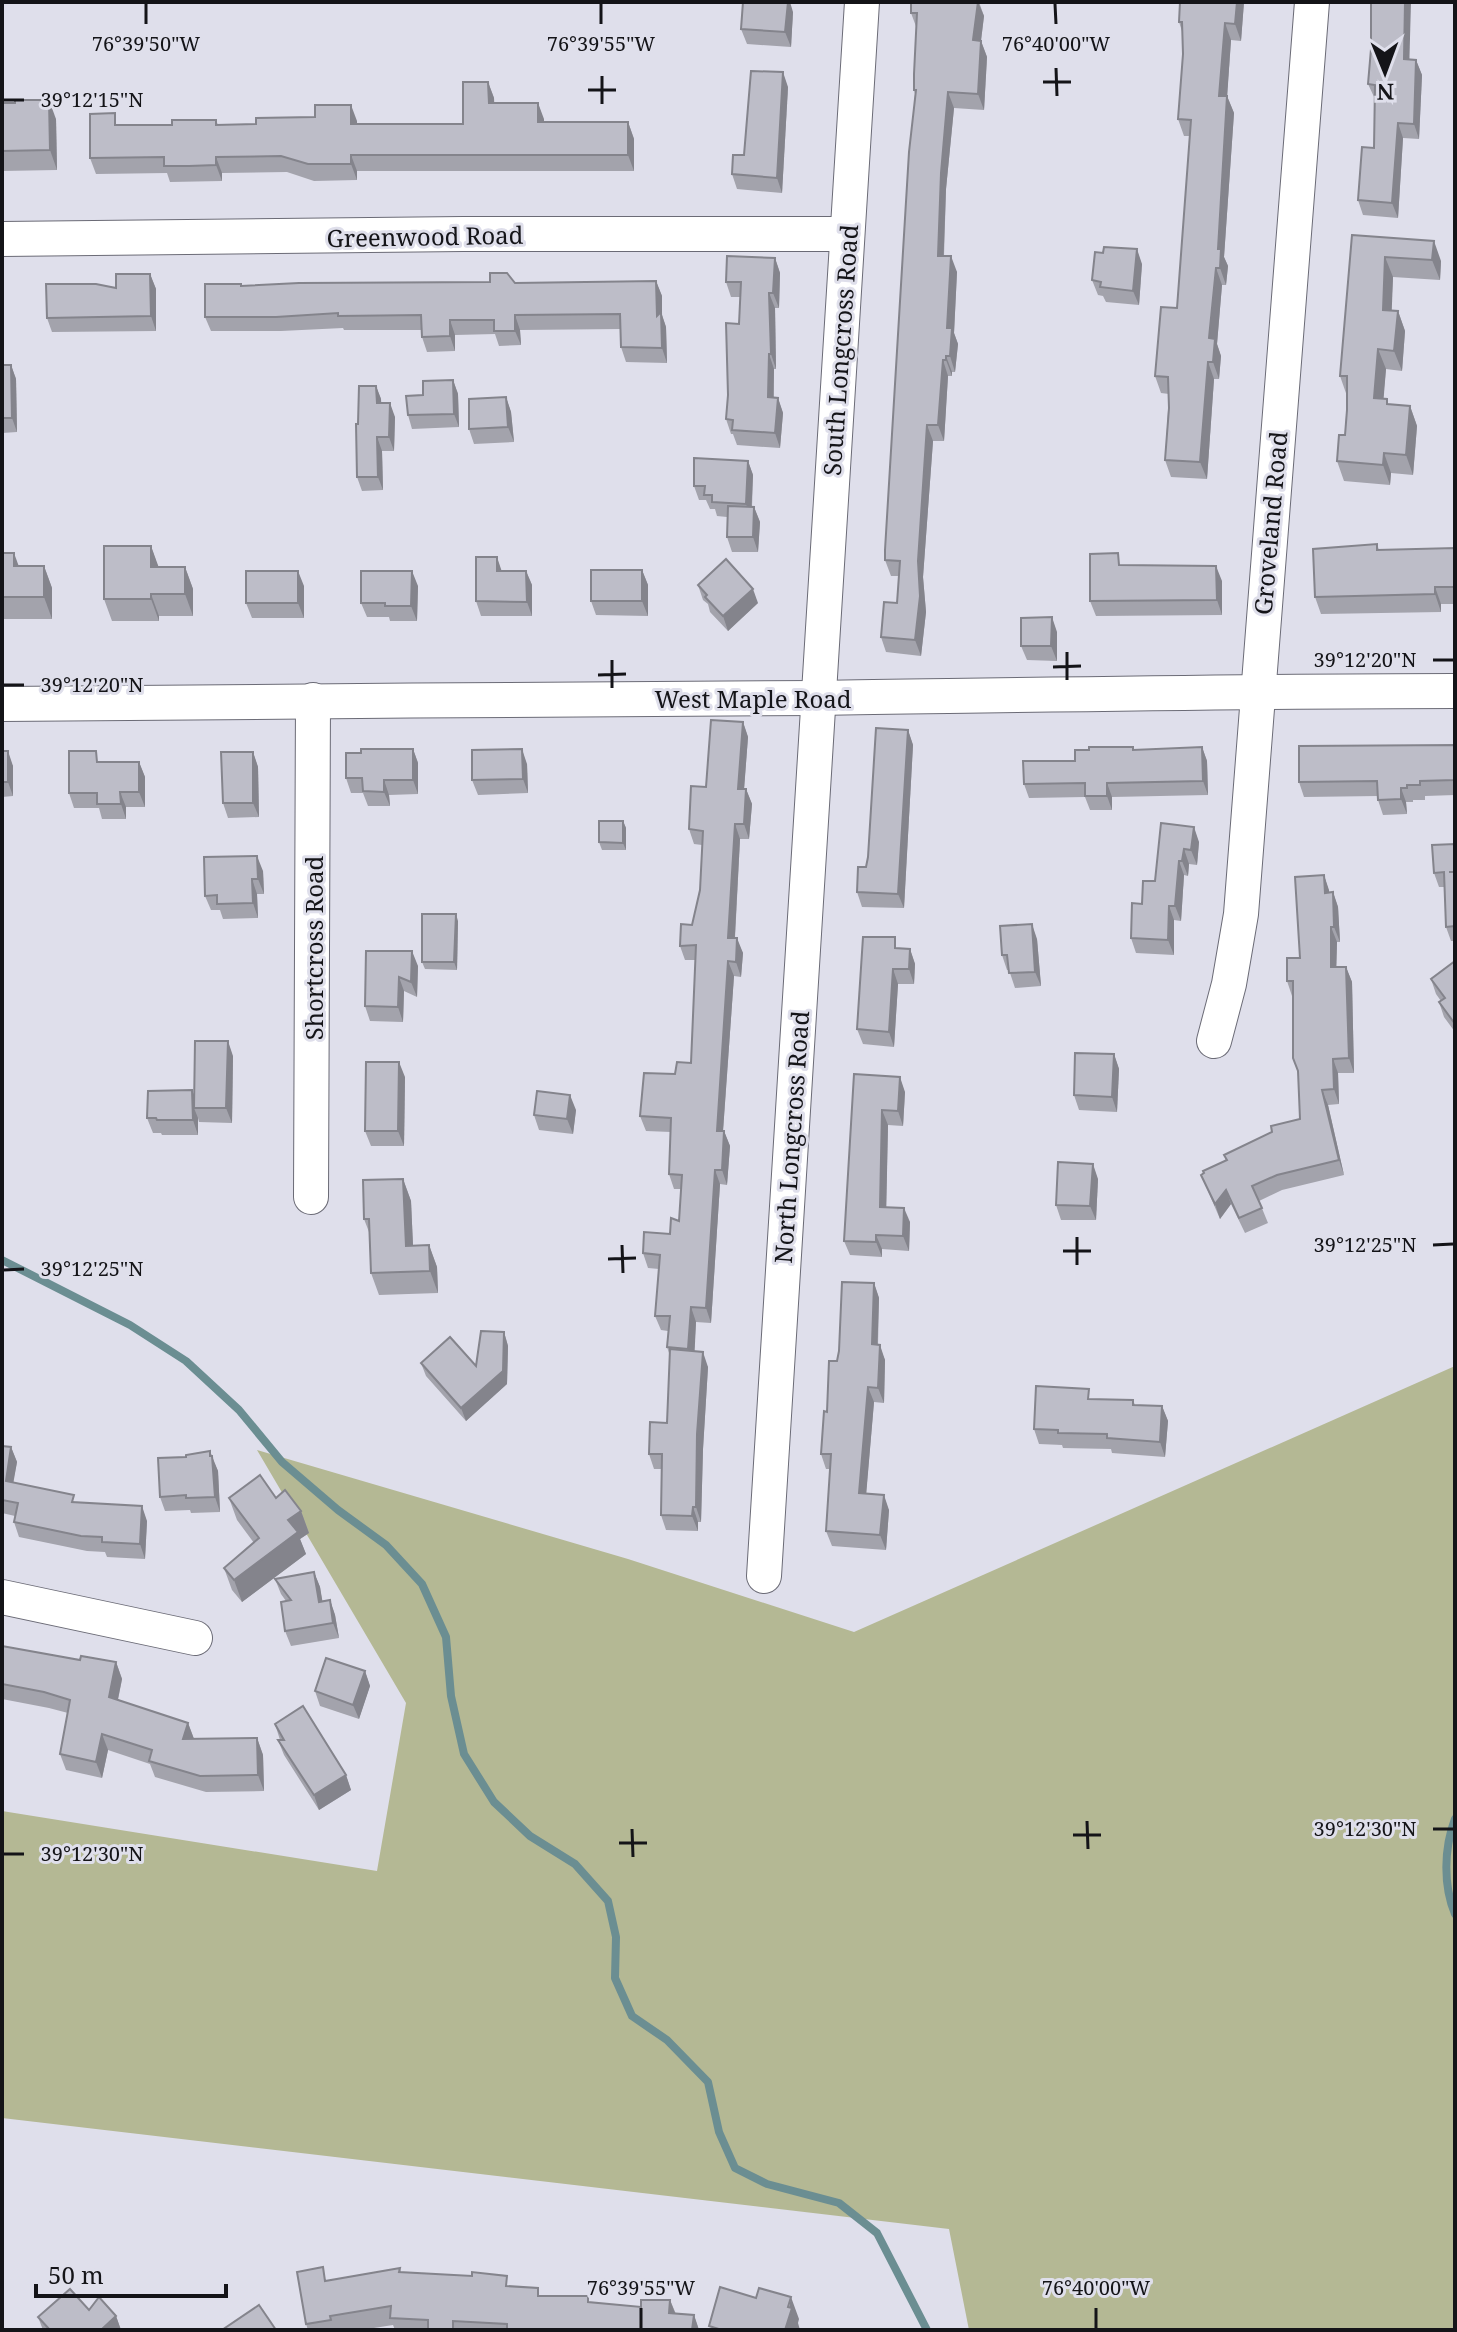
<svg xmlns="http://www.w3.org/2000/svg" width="1457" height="2332" font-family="'Noto Serif',serif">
<rect width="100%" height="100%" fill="#dfdfeb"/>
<path fill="#b4b894" d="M1455,1366v964h-486l-20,-101 -947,-111v-307l375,60 29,-168 -149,-253 371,109 226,73z"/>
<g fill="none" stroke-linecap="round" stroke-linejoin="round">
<g stroke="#6b8e92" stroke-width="8">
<path d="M2,1260l128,65 56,36 53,49 43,52 56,48 48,35 36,39 24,53 5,59 13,58 30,48 36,34 45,28 33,37 8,36 -1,41 17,38 35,24 41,42 11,50 16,36 32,16 72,19 38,30 50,97"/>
<path d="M1455,1819c-11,29 -12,66 0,95"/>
</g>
<g stroke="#6b6b76" stroke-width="36">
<g id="minor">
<path d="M2,239l461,-5h384"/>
<path d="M2,704c273,-4 545,-3 818,-6 212,-3 423,-7 635,-7"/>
<path d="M1214,1041l15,-57 12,-70 71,-912"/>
<path d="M311,1197l2,-497"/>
<path d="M764,1576l98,-1574"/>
<path d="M2,1597l193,41"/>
</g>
</g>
<use href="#minor" stroke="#fff" stroke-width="34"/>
</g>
<g fill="#a3a3ac">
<path d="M979,2l5,14 -3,25 6,16 -3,53 -30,-2 -8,81 -2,67 13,16 -3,61 4,11 -3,28h-3v4h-4l-4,65h-11l-10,136 3,35 -5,44 -35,-4 -5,-15 16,-34 2,-27h-8l-6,-16 30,-466 -1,-4 3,-61 -6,-16z"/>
<path d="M1180,2h64l-3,39 -10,-1 -4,56 7,17 -10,144 4,9 -2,19h-4l-5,59 4,12 -2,23h-5l-7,100 -36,-2 -6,-17 4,-66 -8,-1 -6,-17 22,-68 13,-172h-6l-6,-17 5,-65 -1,-23 -3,-9z"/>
<path d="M793,12l-2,35 -44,-3 -6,-15z"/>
<path d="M1416,60l6,15 -3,64 -16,-1 -5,80 -35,-3 -5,-15 16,-52 1,-49 -7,-15z"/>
<path d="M488,82l6,16v5h44l6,19h84l6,17v32h-277v9l-43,1 -27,-9 -65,1v8l-52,1 -3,-9 -71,1 -6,-16 29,-33h53l44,-5 2,5 139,-4v3h106z"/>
<path d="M788,87l-6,106 -45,-4 -5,-15z"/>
<path d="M2,103l54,16 1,51 -55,1z"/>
<path d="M1352,235l89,26 -1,19 -47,-3 -2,34h7l7,20 -3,40 -16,-2 -3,30 6,5 21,2 7,20 -4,49 -22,-2 -1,12 -46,-4 -7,-20 8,-26 2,-39 -7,-20z"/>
<path d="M775,258l5,15 -1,35h-4l1,61h-2v29h4l5,15 -3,35 -43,-3 -4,-11h-2l-5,-15 2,-24 11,-71 2,-27h-10l-5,-15z"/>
<path d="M1142,264l-3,41 -33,-3 -3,-6 -5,-1 -6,-15z"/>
<path d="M150,274l6,15v42l-104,1 -5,-14z"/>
<path d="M656,281l6,15v19l4,12 1,36 -41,-1 -5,-15v-18l-101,1 1,15 -22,1 -4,-12 -40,1v16l-28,1 -5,-15 -1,-7h-77l-1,-2 -62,3h-70l-6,-14 36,-33 1,2z"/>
<path d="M2,365h9l5,14 1,53 -15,1z"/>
<path d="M453,380l5,14 1,33 -47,2 -4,-14 15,-20z"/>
<path d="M376,386l5,13v4l14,14 -1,34h-12l1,39 -21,1 -5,-14 1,-53z"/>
<path d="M506,397l5,15 3,30 -40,2 -5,-15z"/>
<path d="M748,461l5,14 -1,32h2l6,15 -2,30h-26l-5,-15v-20l-10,-1 -2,-7h-5l-4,-9h-7l-5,-14z"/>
<path d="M1377,544l2,6 76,-2v56h-14v8l-120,2 -6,-17z"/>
<path d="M151,546l7,21h27l8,22v27h-34v5h-47l-8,-22z"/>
<path d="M2,553l17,13h25l8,22v31h-50z"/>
<path d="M642,570l6,15v31l-52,-1 -5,-14z"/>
<path d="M502,571h24l6,14v31h-51l-5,-15z"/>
<path d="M1222,581v34l-126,1 -6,-15z"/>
<path d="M698,585l60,18 -30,28 -18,-19 -2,-8 -5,-4z"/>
<path d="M304,586v32h-52l-6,-15z"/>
<path d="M418,586l-1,35h-27l-1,-4h-22l-6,-14z"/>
<path d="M1057,632v29l-30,-1 -6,-14z"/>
<path d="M743,722l5,15 -4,52h2l6,15 -3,35h-9l-5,99 8,15 -2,24 -7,-1 -11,155h1l6,15 -3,39 -7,-1 -9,139 -15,-1 -2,30 14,15 -5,82 -2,73h-3v9l-32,-1 -5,-15 1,-46h-8l-5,-15 18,-31 3,-67 -3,-9 1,-16 -7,-1 -6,-14 4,-47 -11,-1 -5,-15 27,-19 9,-13 2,-32h-7l-5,-15 2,-42 -25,-1 -6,-15 35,-42 16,-11 5,-103h-11l-5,-14 12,-21 8,-35 2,-45 -8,-1 -5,-15 17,-42z"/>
<path d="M908,730l5,15 -9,163 -42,-1 -5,-15 9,-25z"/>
<path d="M1455,745v50l-30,1v4h-12v2h-7l1,12 -24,1 -5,-15v-4l-74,1 -5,-15z"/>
<path d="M1202,747l5,14 1,34 -96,2v13h-22l-5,-13 -56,1 -5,-14 51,-23 59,-11z"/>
<path d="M413,749l5,14v31l-29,1 1,11h-22l-5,-13h-12l-5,-15 15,-25z"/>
<path d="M2,751l11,15v30l-11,1z"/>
<path d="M253,752l5,15 1,50 -31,1 -5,-15z"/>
<path d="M100,762h39l6,15v30h-19v12h-24l-3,-11h-25l-5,-15z"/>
<path d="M527,764l1,29 -50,2 -6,-15z"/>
<path d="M623,821l3,7v22h-24l-3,-8z"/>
<path d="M1161,823l38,19 -2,23 -8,-1 -1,12 -4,-1 -3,46 -7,-1v35l-38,-2 -5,-15 11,-34 13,-23z"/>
<path d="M1455,844v97h-4l-5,-14 -1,-40h-6l-5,-14z"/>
<path d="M263,871l1,23h-7l1,24 -35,1 -3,-9h-9l-6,-14z"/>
<path d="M1324,875l5,17h4l5,15 2,35h-3l-1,25h10l6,15 2,91h-16l1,31 -11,1 16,70 -62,15 -23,11 9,22 -23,10 -14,-29 -11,15 -19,-44 25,-15 -2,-5 76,-36 -1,-46 -7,-77 -5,-15 13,-23z"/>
<path d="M458,921l-1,49 -32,-1 -3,-7z"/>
<path d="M1037,939l4,47 -26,2 -6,-18h-2l-5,-15z"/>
<path d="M899,949h11l5,15 -1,20h-16l-4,63 -31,-3 -6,-15z"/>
<path d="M366,951l52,15 -1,31 -13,-6 -1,31 -33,-1 -5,-15z"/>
<path d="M1455,961v71l-11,-15 -5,-15 2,-1 -5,-7 -5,-15z"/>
<path d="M1114,1054l5,15 -2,43 -38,-2 -5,-15z"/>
<path d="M233,1056l-1,67 -33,-1 -1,-4v17h-36l-1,-2h-8l-6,-15 45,-28 2,5z"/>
<path d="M854,1074l51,18 -2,34 -15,-1 -2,82 24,15 -1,29 -27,-2v8l-32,-2 -6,-14z"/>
<path d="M405,1077l-1,69h-33l-6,-15z"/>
<path d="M576,1110l-3,24 -34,-4 -5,-15z"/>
<path d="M403,1179l8,22 2,45 16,-1 8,22 1,26 -59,2 -8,-22 -2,-41 -5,-13z"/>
<path d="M1098,1179l-2,41h-35l-5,-15z"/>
<path d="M874,1283l5,15 -1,47 7,15 -1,43 -10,-1 -8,92 23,16 -3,40 -54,-4 -6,-15 4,-62h-4l-5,-15 6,-42 10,-51z"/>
<path d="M504,1332l4,14 -1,38 -41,37 -40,-45 -5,-13 55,3z"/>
<path d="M1093,1399l40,1 2,5 27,1 6,15 -3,36 -53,-4 -1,-4 -48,-1 -1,-3 -23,-1 -5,-15z"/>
<path d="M2,1446l9,1 6,15 -4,20 63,20 71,19 -2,38 -38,-2 -2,-5 -18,-1 -68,-14 -5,-15 1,-6 -13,-3z"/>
<path d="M211,1456l7,15 2,41 -29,1 -1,-3 -25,1 -5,-14z"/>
<path d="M229,1498h47l25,13 8,22 -9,6 6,15 -64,48 -10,-12 -8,-22 30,-25 -17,-23z"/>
<path d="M314,1572l6,15 2,14 8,-1 5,15 4,23 -48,8 -6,-15 1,-30 -5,-7 -6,-15z"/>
<path d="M2,1646l78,14 36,2 6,17 -4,21 70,23 6,16 63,-1 6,17 1,36 -58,1 -51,-15 -5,-13 -42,-14 -6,28 -36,-8 -6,-16 8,-41 -19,-5 -47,-9z"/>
<path d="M365,1671l5,15 -11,33 -39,-13 -5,-15z"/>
<path d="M275,1724l71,51 5,15 -32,20 -35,-55 -6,-15h2z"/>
<path d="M400,2268l1,4 110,15 30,9 50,7 50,4 29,-7 6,14 18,1 5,15h-304l-2,-5 -32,5h-53l-2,-6 22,-43z"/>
<path d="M89,2310l27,6 5,14h-78l-5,-13z"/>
</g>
<g fill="#84848c">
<path d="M788,2h2l3,10 -2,35 -6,-15z"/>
<path d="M978,2l6,14 -5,40 -6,-16z"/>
<path d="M1237,2h7l-3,39 -6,-17z"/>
<path d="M1405,2h6l-2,72 -5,-15z"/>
<path d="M1225,23l6,17 -5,73 -7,-17z"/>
<path d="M981,41l6,16 -3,53 -6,-16z"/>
<path d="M1416,60l6,15 -3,64 -5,-15z"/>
<path d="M783,72l5,15 -6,106 -5,-15z"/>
<path d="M488,82l6,16 1,21 -6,-16z"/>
<path d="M948,92l6,16 -8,81 -3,83 -5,-16 3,-83z"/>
<path d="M1227,96l7,17 -10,144 4,9 -2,19 -6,-17 -2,-19z"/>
<path d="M49,100l7,19 1,51 -7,-20z"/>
<path d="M538,103l6,16v19l-6,-16z"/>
<path d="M351,105l6,16v20l-6,-17z"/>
<path d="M628,122l6,17v32l-6,-16z"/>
<path d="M1398,123l5,15 -5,80 -6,-15z"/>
<path d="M351,155l6,16v9l-6,-16z"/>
<path d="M216,157l6,16v8l-6,-16z"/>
<path d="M1434,241l7,20 -1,19 -8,-20z"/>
<path d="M1137,249l5,15 -3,41 -6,-14z"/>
<path d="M951,256l6,16 -3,61 4,11 -3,28 -5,-16 -3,-28z"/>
<path d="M1385,257l8,20 -2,53 -8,-20z"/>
<path d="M775,258l5,15 -1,35 -6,-15z"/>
<path d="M1216,268l6,17 -5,59 4,12 -2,23 -6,-17 -4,-24z"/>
<path d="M150,274l6,15v42l-5,-15z"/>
<path d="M656,281l6,15v19l4,12 1,36 -5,-15 -5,-32z"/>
<path d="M769,293l6,15 1,61 -5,-15z"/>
<path d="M1398,311l7,20 -3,40 -8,-20z"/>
<path d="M515,315l5,15 1,15 -6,-14z"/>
<path d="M450,320l5,15v16l-5,-15z"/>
<path d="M1378,349l8,20 -4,49 -8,-20z"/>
<path d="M769,354l5,15 -1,43 -5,-15z"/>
<path d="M946,356l6,16v4l-6,-16z"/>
<path d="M943,360l5,16 -4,65 -6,-16z"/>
<path d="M1208,362l6,17 -7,100 -7,-17z"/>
<path d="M11,365l5,14 1,53 -5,-14z"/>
<path d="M453,380l5,14 1,33 -5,-13z"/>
<path d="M376,386l5,13 1,18 -5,-14z"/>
<path d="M506,397l5,15 3,30 -6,-15z"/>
<path d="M778,398l5,15 -3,35 -5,-15z"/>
<path d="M390,403l5,14 -1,34 -5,-14z"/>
<path d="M1410,406l7,20 -4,49 -7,-20z"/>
<path d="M927,425l6,16 -10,136 3,35 -5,44 -6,-16 3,-79z"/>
<path d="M377,437l5,14 1,39 -5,-13z"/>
<path d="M1384,453l7,20 -1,12 -7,-20z"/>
<path d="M748,461l5,14 -2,43 -5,-14z"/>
<path d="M754,507l6,15 -2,30 -5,-15z"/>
<path d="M151,546l8,22 -8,-1z"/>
<path d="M14,553l8,22 -8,-9z"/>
<path d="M497,557l5,15 -5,-1z"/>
<path d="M44,566l8,22v31l-8,-22z"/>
<path d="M1216,566l6,15v34l-5,-15z"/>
<path d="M185,567l8,22v27l-8,-22z"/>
<path d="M642,570l6,15v31l-6,-15z"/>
<path d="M298,571l6,15v32l-6,-15z"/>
<path d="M412,571l6,15 -1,35 -6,-15z"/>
<path d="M526,571l6,14v31l-5,-14z"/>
<path d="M1435,587l6,17v8l-6,-18z"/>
<path d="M753,589l5,14 -30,28 -5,-15z"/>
<path d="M151,594l8,22v5l-8,-22z"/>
<path d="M1052,617l5,15v29l-6,-15z"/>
<path d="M743,722l5,15 -5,66 -5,-14z"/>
<path d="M908,730l5,15 -9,163 -6,-14z"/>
<path d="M1202,747l5,14 1,34 -5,-14z"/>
<path d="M413,749l5,14v31l-5,-14z"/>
<path d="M522,749l5,15 1,29 -5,-14z"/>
<path d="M8,751l5,15v30l-5,-14z"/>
<path d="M253,752l5,15 1,50 -6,-14z"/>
<path d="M139,762l6,15v30l-6,-15z"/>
<path d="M384,780l5,15 1,11 -6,-14z"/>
<path d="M1107,783l5,14v13l-5,-14z"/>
<path d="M1401,788l5,14 1,12 -6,-15z"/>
<path d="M746,789l6,15 -3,35 -5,-15z"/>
<path d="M120,792l6,15v12l-5,-15z"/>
<path d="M623,821l3,7v22l-3,-7z"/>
<path d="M735,824l5,15 -6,113 -6,-14z"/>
<path d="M1194,827l5,15 -2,23 -6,-15z"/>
<path d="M1184,849l5,15 -1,12 -6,-15z"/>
<path d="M257,856l6,15 1,23 -6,-15z"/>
<path d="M1179,861l5,14 -3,46 -6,-15z"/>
<path d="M1324,875l5,15 1,17 -5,-14z"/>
<path d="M252,879l5,15 1,24 -5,-15z"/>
<path d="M1333,892l5,15 2,35 -6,-15z"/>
<path d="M1169,906l5,14v35l-6,-15z"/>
<path d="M456,914l2,7 -1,49 -3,-8z"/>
<path d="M1032,924l5,15 4,47 -6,-14z"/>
<path d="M1331,927l6,15 -1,40 -5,-15z"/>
<path d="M737,938l6,15 -2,24 -5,-15z"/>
<path d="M910,949l5,15 -1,20 -5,-15z"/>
<path d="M412,951l6,15 -1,31 -6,-15z"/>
<path d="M728,961l6,15 -12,169 -5,-14z"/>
<path d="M1346,967l6,15 2,91 -5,-15z"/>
<path d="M893,969l5,15 -4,63 -5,-15z"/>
<path d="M399,977l5,14 -1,31 -5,-15z"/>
<path d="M228,1041l5,15 -1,67 -6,-15z"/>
<path d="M1114,1054l5,15 -2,43 -5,-15z"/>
<path d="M1333,1059l5,14 1,31 -5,-15z"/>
<path d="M399,1062l6,15 -1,69 -6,-15z"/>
<path d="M900,1077l5,15 -2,34 -5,-15z"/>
<path d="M192,1090l6,15 -4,3 4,10v17l-5,-15z"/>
<path d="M1322,1090l6,15 16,70 -5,-15z"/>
<path d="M570,1095l6,15 -3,24 -6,-15z"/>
<path d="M882,1110l6,15 -2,96 -6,-14z"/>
<path d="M724,1131l6,15 -3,39 -5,-15z"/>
<path d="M1093,1164l5,15 -2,41 -6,-14z"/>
<path d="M715,1170l5,14 -9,139 -5,-15z"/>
<path d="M403,1179l8,22 3,67 -8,-22z"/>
<path d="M1226,1190l5,14 -11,15 -5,-15z"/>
<path d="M904,1208l6,14 -1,29 -6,-15z"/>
<path d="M876,1235l6,14v8l-6,-15z"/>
<path d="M429,1245l8,22 1,26 -8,-22z"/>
<path d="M874,1283l5,15 -2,61 -5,-15z"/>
<path d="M691,1307l5,15 -2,42 -6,-15z"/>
<path d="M504,1332l4,14 -1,38 -41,37 -5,-13z"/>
<path d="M880,1345l5,15 -1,43 -6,-15z"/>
<path d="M703,1352l5,15 -5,82 -2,73 -5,-15 1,-73z"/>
<path d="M868,1387l6,15 -9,106 -6,-15z"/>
<path d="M1162,1406l6,15 -3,36 -5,-15z"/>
<path d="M11,1447l6,15 -6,34 -5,-15z"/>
<path d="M210,1451l8,20 2,41 -5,-15z"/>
<path d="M884,1495l5,15 -3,40 -6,-15z"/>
<path d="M142,1506l5,15 -2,38 -5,-15z"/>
<path d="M693,1507l5,15v9l-6,-15z"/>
<path d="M301,1511l8,22 -9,6 6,15 -64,48 -8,-22 54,-60z"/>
<path d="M314,1572l6,15 5,29 -6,-14z"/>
<path d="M330,1600l5,15 4,23 -6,-15z"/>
<path d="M116,1662l6,17 -7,34 -6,-16z"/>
<path d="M365,1671l5,15 -11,33 -6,-14z"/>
<path d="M188,1723l6,16h-11z"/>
<path d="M102,1734l6,16 -6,28 -6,-16z"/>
<path d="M257,1738l6,17 1,36 -6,-16z"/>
<path d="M346,1775l5,15 -32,20 -5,-15z"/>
<path d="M791,2297l8,22 -1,4 2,7h-15z"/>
<path d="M670,2300l7,18 -8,-5z"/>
<path d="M694,2315l5,15h-7z"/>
<path d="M116,2316l5,14h-20z"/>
</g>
<g fill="#bdbdc8" stroke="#84848c" stroke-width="2">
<path d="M743,2h45l-3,30 -44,-3z"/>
<path d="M911,2h67l-5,38 8,1 -3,53 -30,-2 -7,81 -3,83h13l-4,72h5l-2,28h-4v4h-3l-5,65h-11l-9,136 2,35 -5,44 -34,-3 3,-35 13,1 3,-42 -15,-1v-10l24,-398 7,-62h-2v-16l3,-61h-6z"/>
<path d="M1180,2h57l-2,22 -10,-1 -6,73h8l-9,153h3l-1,19h-4l-7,70 6,1 -2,23h-5l-8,100 -35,-2 4,-52 -1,-31 -13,-1 6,-69 16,1 14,-188 -13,-1 5,-65 -1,-32h-3z"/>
<path d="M1371,2h34l-1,57 12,1 -2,64 -16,-1 -6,80 -34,-3 4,-53 12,1 1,-63 -7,-1 3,-35z"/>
<path d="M751,71l32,1 -6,106 -45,-4 1,-19h11z"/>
<path d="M463,82h25l1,21h49v19h90v33h-277v9h-43l-27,-8 -65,1v8l-27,1h-25v-9l-74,1v-44l25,-1v12h57v-5h44v5l40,-1v-6l59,-1v-12h36v19h112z"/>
<path d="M15,100h34l1,50 -48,1v-48h13z"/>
<path d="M1352,235l82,6 -2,19 -47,-3 -2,53 15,1 -4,40 -16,-2 -4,49 13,1v5l23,2 -4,49 -22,-2 -1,12 -46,-4 2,-26h6l2,-25v-34h-7z"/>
<path d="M1104,247l33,2 -4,42 -33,-4 1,-5 -9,-2 3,-28 8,1z"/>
<path d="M727,256l48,2 -2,35h-4l2,61h-2l-1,43 10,1 -3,35 -43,-3 1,-10 -7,-1 2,-24 -2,-72 13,1 2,-42h-15z"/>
<path d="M490,273h17l8,10 141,-2 1,35 4,-4 1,36 -41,-1 -1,-33 -105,1v16h-21v-11h-44v16l-28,1 -1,-22 -83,1v-3l-62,4h-71v-33h36v2l58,-3 191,-1z"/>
<path d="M116,274h34l1,42 -104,2 -1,-34h50l20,4z"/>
<path d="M2,365h9l1,53h-10z"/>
<path d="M453,380l1,34 -46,1 -2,-19 17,-1v-14z"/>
<path d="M359,386h17l1,17h13l-1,34h-12l1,40h-21l-1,-53h2z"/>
<path d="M506,397l2,30 -39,2v-30z"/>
<path d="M694,458l54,3 -2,43 -34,-2v-7h-8l1,-9h-11z"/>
<path d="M728,506l26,1 -1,30h-26z"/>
<path d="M1377,544v6l78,-2v39h-20v7l-120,3 -2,-48z"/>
<path d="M104,546h47v21h34v27h-34v5h-47z"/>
<path d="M2,553h12v13h30v31h-42z"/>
<path d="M1118,553l1,12 97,1 1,34 -127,1v-47z"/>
<path d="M476,557h21v14h29l1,31 -51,-1z"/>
<path d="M726,559l27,30 -30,27 -18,-19 2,-2 -9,-10z"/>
<rect x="591" y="570" width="51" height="31"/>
<rect x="246" y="571" width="52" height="32"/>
<path d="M361,571h51l-1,35h-26v-3h-24z"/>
<path d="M1052,617l-1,29h-30v-28z"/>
<path d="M711,720l32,2 -5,67h8l-2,35h-9l-7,114h9l-1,24 -8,-1 -11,170h7l-2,39h-7l-9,138 -15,-1 -3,42 -21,-2 3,-31h-15l5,-61 -17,-2 1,-21 26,2 1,-16 8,3 3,-46 -13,-1 2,-56 -31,-2 4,-43 31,1 2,-12 14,1 5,-118 -16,1 1,-22 11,1 8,-35 3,-59 -14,-2 2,-43 15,1z"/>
<path d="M876,728l32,2 -10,164 -41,-2 1,-25h8l2,-10z"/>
<path d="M1455,745v35l-35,1v4h-13v3h-6v11l-23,1 -1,-19 -78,1v-36z"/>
<path d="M1089,747h44v3l69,-3 1,34 -96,2v13h-22v-13l-61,1 -1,-23h52v-11h14z"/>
<path d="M361,749h52v31h-29v12l-21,-1 -1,-13h-16v-25h15z"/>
<path d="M522,749l1,30 -51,1v-30z"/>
<rect x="2" y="751" width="6" height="31"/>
<path d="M69,751h27l1,11h42v30h-19l1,12h-24v-11h-28z"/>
<path d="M221,752h32v51h-30z"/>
<path d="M599,821h24v22l-24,-1z"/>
<path d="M1161,823l33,4 -3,23 -7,-1 -2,12h-3l-4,45h-6l-1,34 -37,-2 1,-35 10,1 1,-23h12z"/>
<path d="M1455,844v28h-6h6v54l-9,1 -2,-55 -10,1 -2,-28z"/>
<path d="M257,856l1,23h-6l1,24 -36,1v-9l-12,1 -1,-39z"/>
<path d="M1324,875l1,18 8,-1 1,35h-3v40h15l3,91 -16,1 1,30 -12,1 17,70 -62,15 -25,11 10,22 -23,10 -13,-28 -11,14 -14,-29 3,-2 -1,-2 24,-11 -3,-5 48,-23 -1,-6 29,-7 -2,-48 -5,-13v-77h-6v-23h13l-5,-81z"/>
<path d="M422,914h34l-2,48h-32z"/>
<path d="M1032,924l3,48 -26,1 -2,-18h-5l-2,-29z"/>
<path d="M863,937h32v11l15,1 -1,20h-16l-4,63 -32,-3z"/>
<path d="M366,951h46l-1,31 -12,-5 -1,30 -33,-1z"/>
<path d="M1455,961v63l-16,-22 6,-4 -14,-19z"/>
<path d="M195,1041h33l-2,67h-32z"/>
<path d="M1075,1053l39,1 -2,43 -38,-2z"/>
<path d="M366,1062h33l-1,69h-33z"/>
<path d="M854,1074l46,3 -2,34 -16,-1 -2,97 24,1 -1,28 -27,-1v7l-32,-1z"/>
<path d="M192,1090l1,30h-36l-1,-2h-9l1,-27z"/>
<path d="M537,1091l33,4 -3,24 -33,-4z"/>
<path d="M1058,1162l35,2 -3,42 -34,-1z"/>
<path d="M403,1179l3,67 23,-1 1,26 -59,2 -2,-54h-5l-1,-39z"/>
<path d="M842,1282l32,1 -2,61 8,1 -2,43 -10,-1 -9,106 25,2 -4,40 -54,-4 5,-77h-10l3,-43 3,1 2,-51h8l2,-10z"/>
<path d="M481,1331l23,1 -1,39 -42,37 -40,-45 29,-26 26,29z"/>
<path d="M670,1349l33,3 -6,82 -1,73h-3l-1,9 -31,-1 1,-61h-13l1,-32 17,1z"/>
<path d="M1036,1386l53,3 -1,10 45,1v5l29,1 -2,36 -53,-4v-4l-49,-1v-3l-24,-1z"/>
<path d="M2,1446l9,1 -5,34 68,14 -2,7 70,4 -2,38 -38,-2v-5l-21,-1 -67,-14 4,-19 -16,-3z"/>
<path d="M210,1451v5h2l3,41 -29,1v-3l-26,2 -2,-39 28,-1v-2z"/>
<path d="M260,1475l16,23 9,-8 16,21 -13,9 10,12 -64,48 -10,-12 35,-30 -30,-40z"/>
<path d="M314,1572l5,30 11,-2 3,23 -48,8 -4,-29 10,-2 -16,-21z"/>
<path d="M2,1646l78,14 1,-4 35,6 -7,35 79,26 -5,16 74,-1 1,37 -58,1 -51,-15 3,-11 -50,-16 -6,28 -36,-8 10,-54 -26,-8 -42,-8z"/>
<path d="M326,1658l39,13 -12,34 -38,-14z"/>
<path d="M303,1706l43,69 -32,20 -36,-55h6l-9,-16z"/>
<path d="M323,2267l2,14 75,-13 -1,4 73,4v-4l35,4 -1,10 32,2v8h50v6l53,5v-7h29l-1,13 25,2 -2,15h-185v-6l-54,-3v9h-25v-10l-38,-2 1,-12 -61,10 1,4 -25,4 -9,-52z"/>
<path d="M720,2287l36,11 3,-10 32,9 -3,10 4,1 -7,22h-63l-13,-4z"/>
<path d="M70,2289l19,21 10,-13 17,19 -15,14h-51l-12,-13z"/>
<path d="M259,2305l17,25h-54z"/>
</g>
<path fill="none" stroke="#141418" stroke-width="3" d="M146,4v20M601,4v20M1055,4l1,20M1056,68l1,28M602,76v28M1043,82h28M588,90h28M4,100h20M1067,652v28M612,660v28M1433,660h20M1053,667l28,-1M598,675l28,-1M4,685h20M1077,1237v28M622,1245l1,28M1433,1245l20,-1M1063,1251h28M608,1259l28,-1M4,1270l20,-1M1087,1821l1,28M632,1829l1,28M1433,1829h20M1073,1835h28M619,1843h28M4,1854h20M641,2308v20M1096,2308v20"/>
<g text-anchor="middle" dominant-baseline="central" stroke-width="6" stroke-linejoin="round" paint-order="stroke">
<g font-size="24" fill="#141418" stroke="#dfdfeb">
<text transform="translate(425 236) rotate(-1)">Greenwood Road</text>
<text transform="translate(840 350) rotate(-86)">South Longcross Road</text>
<text transform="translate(1270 523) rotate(-85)">Groveland Road</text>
<text x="753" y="698">West Maple Road</text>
<text transform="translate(313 948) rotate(-90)">Shortcross Road</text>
<text transform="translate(791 1137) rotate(-86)">North Longcross Road</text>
</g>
</g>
<g font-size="20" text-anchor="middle" fill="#141418" stroke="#dfdfeb" stroke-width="6" stroke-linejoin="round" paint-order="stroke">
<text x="146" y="51">76°39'50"W</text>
<text x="601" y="51">76°39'55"W</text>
<text x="1056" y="51">76°40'00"W</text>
<text x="92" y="107">39°12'15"N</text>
<text x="1365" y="667">39°12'20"N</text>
<text x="92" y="692">39°12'20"N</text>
<text x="1365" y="1252">39°12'25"N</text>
<text x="92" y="1276">39°12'25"N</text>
<text x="1365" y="1836">39°12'30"N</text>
<text x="92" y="1861">39°12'30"N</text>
<text x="641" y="2295">76°39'55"W</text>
<text x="1096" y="2295">76°40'00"W</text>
</g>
<rect width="1457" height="2332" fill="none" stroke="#141418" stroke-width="8"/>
<g transform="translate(1385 72) rotate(179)" stroke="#dfdfeb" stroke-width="6" paint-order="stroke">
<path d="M0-6L14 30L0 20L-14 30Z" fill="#141418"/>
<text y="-12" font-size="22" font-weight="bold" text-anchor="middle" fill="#141418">N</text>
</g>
<path d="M36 2284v12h190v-12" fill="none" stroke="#141418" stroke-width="4"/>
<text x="48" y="2284" font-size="24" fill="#141418" stroke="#dfdfeb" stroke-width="6" paint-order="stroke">50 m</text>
</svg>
